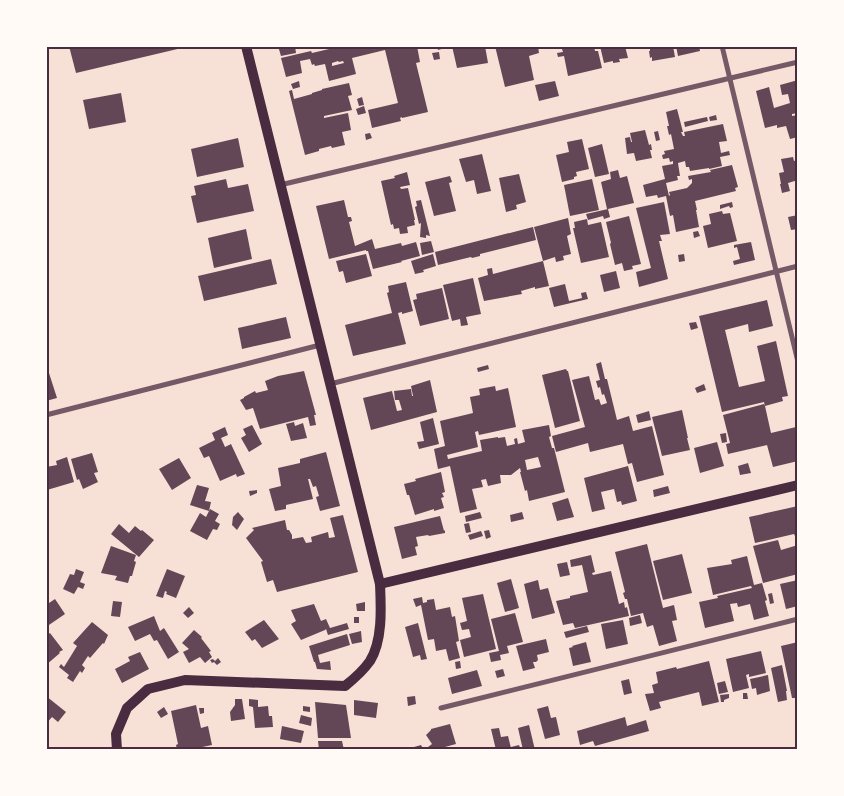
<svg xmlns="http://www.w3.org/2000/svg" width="844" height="796" font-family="Roboto,sans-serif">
<rect width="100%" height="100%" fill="#f7e1d7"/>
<g fill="#644757" fill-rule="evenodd">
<path d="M69,46h117v1l-110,26z"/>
<path d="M278,46h17l1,7 -15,3z"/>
<path d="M342,46h75l3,16 -4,1 12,49 -26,6v-1l-2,1 1,3 -29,7 -4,-18 30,-7 -13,-53 -33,8 4,16 -27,7 -4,-17 -10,2 -1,-2 -2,1 -2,-6 -10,2 2,12 -16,4 -5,-19 30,-7 1,2zM338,61l1,1 4,-1 1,2 -12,3v-3z"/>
<path d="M437,46h12v1l-11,3z"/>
<path d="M452,46h33l3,17 -31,5z"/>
<path d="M495,46h17l1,2 6,-2h19l1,7 -10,3 5,24 -29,7z"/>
<path d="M561,46h33l1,5h3l4,17 -34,8 -4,-20 -6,1 -1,-4 6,-1z"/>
<path d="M600,46h25l3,12 -9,1 1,3 -7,1v-2l-9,2z"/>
<path d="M650,46h23l2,11 -23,4v-4l-2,1 -1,-7h1z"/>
<path d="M676,46h23l1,5 -22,5z"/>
<path d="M439,52l1,7 -6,1 -2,-7z"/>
<path d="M798,80v33l-6,1v2l6,-1v22l-8,2 -4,-13 -9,2v-3l-12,3 -9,-37 13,-4 5,21 16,-5 -2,-9 -6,1 -2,-10z"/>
<path d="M299,81l1,6 -7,2 -2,-5z"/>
<path d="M555,81l4,15 -20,5 -4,-16z"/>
<path d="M349,83l3,12 -4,1 4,14 -28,6v2l24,-5 3,17 -9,2 3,13 -13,3 -1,-2 -12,3v2l-14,4 -16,-64 3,-1 2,9 18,-5v-1l10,-3v-1z"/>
<path d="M121,93l5,29 -37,7 -6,-29z"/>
<path d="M362,97l2,8 -5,1 -2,-7z"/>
<path d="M364,106l2,7 -8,2 -2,-6z"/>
<path d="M677,109l6,23h-2l2,4h2l-1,-4 39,-8 4,17 -8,1 2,11 8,-2 1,4 -10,2 2,9 -13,3v-1l-19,3 -1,-4h-3l-1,-6 -7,2 2,13h-3l1,4 -12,3 3,13 1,-1 -1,-3 18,-4 5,-5v-4l-3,1 -1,-4 23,-4 -1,-2 22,-5 6,22 -3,1 1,3 -41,10 2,9h-1l3,17 -23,5 -3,-17 -3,1 -4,-20 -8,2 -1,-3 -11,2 -3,-12 22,-6 -3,-13 11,-2v-3l-3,1 -1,-4 -6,1 -1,-4 3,-1 -1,-3 10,-2 -3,-15 -2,1 -2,-9h2l-3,-14z"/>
<path d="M716,115l1,5 -7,1 -1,-4z"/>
<path d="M707,117l1,4 -23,6 -1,-5z"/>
<path d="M645,130l4,15 2,-1 1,6h-2l2,8 -16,3 -2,-8 -7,1 -2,-16 5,-1 1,5h1l-2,-9z"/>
<path d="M658,131l2,9 -4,1 -2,-9z"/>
<path d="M370,133l2,5 -6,2 -1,-6z"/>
<path d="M238,138l6,29 -47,10 -6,-28z"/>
<path d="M582,139l7,30 -13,3 1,4 -3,1v2l-12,3 -6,-27 13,-3 -2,-10z"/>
<path d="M602,144l7,30 -14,3 -7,-29z"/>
<path d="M482,154l9,37 -14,3 -3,-14 -8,2 -7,-23z"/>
<path d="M793,157l1,4 4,-1v9h-2l2,11 -10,3 2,8 -8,2 -2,-9h1l-2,-11 5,-1 -3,-13z"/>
<path d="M618,170l2,8 7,-2 7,27 -26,6 2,8 -6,2 -1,-3 -15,4 -2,-6 22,-5h-1l-6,-27 10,-3 -1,-7z"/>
<path d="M407,172l3,13 -10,2 1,2 7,-1 7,32h-1l1,5 -8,2 1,6 -8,1 -1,-6 -5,1 -1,-5 -2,1 -10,-44 14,-3 -1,-2z"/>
<path d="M519,174l7,28 -10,3 1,4 -11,3 -7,-34z"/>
<path d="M450,176l2,6 -3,1 7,28 -22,5 -9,-34z"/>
<path d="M226,179l2,9 20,-4 6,27 -57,12 -6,-27 5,-1 -2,-9z"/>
<path d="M592,179l7,31 -29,6 -6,-31z"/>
<path d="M344,200l4,17h3l1,4 -3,1 6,24 17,-7 3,10 26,-6 1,3 14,-4 4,14 -19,5 1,1 -29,7 -5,-18h-2v-1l-37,9 -13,-53z"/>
<path d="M421,200l9,36 -4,-1v3l-6,-1 1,-14 -2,1 -4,-17 2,-1 -1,-5z"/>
<path d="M664,202l6,32 -10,1 2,6h-3l9,38 -29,8 -3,-15 15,-4 -15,-60z"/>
<path d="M732,202l1,5 -3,1 -1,-2 -9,3v-4z"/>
<path d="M722,211l1,3 7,-1 7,28 -29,7 -5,-22 8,-2 -2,-10z"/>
<path d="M798,215v14l-7,1 -3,-13z"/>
<path d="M629,216l12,48 -9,2 1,3 -9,2 -2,-8 -7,2 -5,-21 1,-1 -5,-21z"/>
<path d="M568,218l3,16 -4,2 4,18 -8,2 1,4 -8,2 -1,-5 -12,4 -9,-34z"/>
<path d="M587,219l1,6 13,-3 8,35 -28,6 -8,-35h2l-1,-6z"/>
<path d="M533,227l3,13 -56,14v2l-8,2 -1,-1 -33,8 -3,-13z"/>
<path d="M246,229l6,30 -38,9 -6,-30z"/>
<path d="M698,231l2,5 -6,2 -1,-6z"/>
<path d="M431,241l3,11 -12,3 -2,-12z"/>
<path d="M751,242l4,18 -21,5 -1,-4 7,-2 -3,-12 -3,1v-3z"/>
<path d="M366,254l6,22 -26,7 -3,-12 -4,1 -3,-11z"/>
<path d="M433,254l3,12 -13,4 1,2 -9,2 -4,-13z"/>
<path d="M684,254l1,7 -6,1 -1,-7z"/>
<path d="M271,259l6,25 -73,17 -6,-25z"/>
<path d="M543,261l6,25 -14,3v-2l-14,4 1,3 -38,7 -6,-23 10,-3 -1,-6 5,-1 1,6z"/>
<path d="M616,271l4,17 -16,4 -4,-17z"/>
<path d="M473,278l8,36 -15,3 2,8 -7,1 -1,-7 -8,2 -9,-36z"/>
<path d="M406,282l7,29 -11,3v-2l-4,1 8,31 -53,12 -8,-31 47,-12 -5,-20 2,-1 -1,-6z"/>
<path d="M565,284l4,17 13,-3 -1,-5 5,-1 2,7 -34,8 -5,-19z"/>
<path d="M442,288l7,31 -29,7 -7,-26 4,-1 -1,-5z"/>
<path d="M767,300l6,26 -24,6 -1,-8 -23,6 14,57 26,-6 -8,-35 19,-5 12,55 -6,1 1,4 -18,5 6,27 25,-6 2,10v24l-25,6 -6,-22 -39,9 -2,-10 4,-1 -7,-28 41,-11 1,2 -1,-4 -42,10 -23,-96z"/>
<path d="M286,317l5,21 -49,11 -4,-21z"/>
<path d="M696,322l2,6 -7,2 -2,-7z"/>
<path d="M601,362l4,17h2l10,41 12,-4 4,15 19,-5 12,49 -27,7 -5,-19 -4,1 -5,-20 -33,8 -2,-9 -32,9 -4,-16 33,-9 -13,-47 17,-4 6,24 4,-1 2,6 6,-2 -3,-9 -2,1 -2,-8 -2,1 -2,-7 4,-1 -4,-16z"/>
<path d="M488,365l1,4 -11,3 -1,-4z"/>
<path d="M566,369l1,2h1l12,50 -25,7 -13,-53z"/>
<path d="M304,371l12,44h-2l2,10 -6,1 -2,-9 -48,12 -7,-21 -7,2 -6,-10 4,-2v-1l11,-6 1,2 12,-3 -3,-9 13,-5z"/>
<path d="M49,373l8,25 -11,3v-27z"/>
<path d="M430,380l7,32 -66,18 -8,-32 29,-7 5,20 5,-1 -3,-10h-4l-1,-9 17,-2 1,7h1l-2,-10z"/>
<path d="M704,384l2,6 -9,3 -2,-5z"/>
<path d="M495,386l1,5 12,-3 8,39 -37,8 -1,-4 -3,1 3,15 -31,8 1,4 34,-8 -2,-11 18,-3v1l7,-1 2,9 8,-2 -1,-5 3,-1 1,6 7,-2 -3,-12 27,-5 2,11 -2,1 3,11h2l11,44 -36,9 -2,-11 -2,1 -5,-19h1l-1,-4 -9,7h-11l1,8 -13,3 -2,-7 -5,1 2,7 -11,2 5,20 -17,4 -10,-47 -12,3 -4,-20 11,-3 -5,-25 33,-8 -3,-16 10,-2 -1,-6zM538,457l3,10 -14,3 -2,-10z"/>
<path d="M682,410l6,28h-1l3,12 -28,6 -10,-39z"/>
<path d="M649,411l2,9 -13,3 -2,-8z"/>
<path d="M433,418l6,26 -20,5 -2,-7 7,-1 -4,-19z"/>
<path d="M294,422l1,4 8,-3 4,15 -16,3 -5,-17z"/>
<path d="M252,425l10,19 -13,8 -8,-14 5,-3 -3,-6z"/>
<path d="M225,427l3,8 -7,3 4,9 6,-3 14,30 -8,3 -1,-3 -16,7 -11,-25 -5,2 -5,-10 16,-8 -3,-7z"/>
<path d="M726,433l1,9 -5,1 -2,-9z"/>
<path d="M717,442l7,24 -24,7 -6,-25z"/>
<path d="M326,452l14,54 -20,5 -4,-14 3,-1 -3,-10 -3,1 -3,-8h-2l5,20 -27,6v4l-11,2 -6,-22 12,-3 -3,-18 22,-5v-4z"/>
<path d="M92,453l6,19 -4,1 4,9 -15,7 -4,-10 -2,1 -6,-21z"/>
<path d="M67,457l7,25 -27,8 -1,-5v-18l11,-2 -1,-4z"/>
<path d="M179,458l12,20 -19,12 -13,-21z"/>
<path d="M748,463l3,10 -11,2 -2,-9z"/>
<path d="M628,466l9,35 -15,4 -1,-4 -4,1 -3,-13 -13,3 4,17 -13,3 -8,-34z"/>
<path d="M441,472l4,20 -3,1 2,4 -3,1 3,10 -10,3v-2l-19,6 -6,-20h-2l-3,-11 12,-3 -1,-2z"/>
<path d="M197,485l12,3 -4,13 6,1 -2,9 -19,-6z"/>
<path d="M668,486l2,7 -16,4 -1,-7z"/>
<path d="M257,490v3l-7,3 -1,-5z"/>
<path d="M568,498l6,19 -17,4 -5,-18z"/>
<path d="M798,506v29l-3,1 -1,-2 -39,9 -6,-26z"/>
<path d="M210,509l9,5 -4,7 5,3 -3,6 -4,-1 -6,11 -17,-9 10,-18 6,4z"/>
<path d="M238,512l6,7 -7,11 -5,-5 1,-8z"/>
<path d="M480,512l2,6 -16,4 -1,-6z"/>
<path d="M522,512l2,7 -13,3 -1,-7z"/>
<path d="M343,515l15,57 -81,20 -4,-12 -6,2 -6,-20 2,-1 -17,-23 8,-8 -2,-2 33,-8 2,10h2l3,5v4l11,-2 3,6 6,-1 -1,-5 17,-5 1,6 6,-1 -5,-19z"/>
<path d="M440,516l4,15 1,-1v3l-16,3 -1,-1 -12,2 2,9 -3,1 2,8 -15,4 -8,-32z"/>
<path d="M469,523l2,9 -5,1 -2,-9z"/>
<path d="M119,524l10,9 6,-7 6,5 1,-1 12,10 -15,17 -28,-23z"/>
<path d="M489,530l2,7 -5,2 -2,-8z"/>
<path d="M481,531l2,5 -13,4 -2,-5z"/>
<path d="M778,540l3,10 17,-5v29l-35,9 -10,-37z"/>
<path d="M647,544l16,64 11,-3 3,15 -5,1 5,20 -18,5 -6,-21 -6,2 -4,-14 -12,3 -4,-17h-2l-2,-6 2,-1 -10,-40z"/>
<path d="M111,546l25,9 -2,6 2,1 -4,14h-2l-2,7 -13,-3 2,-4 -16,-3z"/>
<path d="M682,554l10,39 -29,7 -10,-39z"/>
<path d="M591,555l4,17 -3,1 1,2 18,-4 8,33 5,-2 1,6 2,-1 2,9 -54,12 -2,-5 -10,2 -7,-24 14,-3v-2l18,-4 -6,-27 -11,2 -1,-7z"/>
<path d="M747,556l7,29 8,-2 5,17 -2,1 4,15 -15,4 -4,-16 -12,3 -1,-4 -7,1 4,17 -29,7 -6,-26 19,-4 -1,-2 35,-8 -1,-2 -38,9 -6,-27 25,-4 -1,-4z"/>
<path d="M567,562l3,13 -10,2 -3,-13z"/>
<path d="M76,569l8,3 -4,10 5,2 -2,5 -5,-2 -4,7 -11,-5 7,-15 4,1z"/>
<path d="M167,569l18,7 -9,22 -10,-4 1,-2 -2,-1 -2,7 -7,-2z"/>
<path d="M511,579l8,29 -14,4 -8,-29z"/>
<path d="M538,580l2,10 8,-2 7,25 -23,6 -8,-35z"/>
<path d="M798,580v26l-12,3 -6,-25z"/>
<path d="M772,593l2,10 -4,1 -2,-10z"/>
<path d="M483,594l13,55 -32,8 -4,-17 11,-3 -2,-8 -7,1 -2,-7 7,-2 -5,-23z"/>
<path d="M422,597l1,6 4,-1v-2l7,-1 2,11 14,-3 2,10 3,-1 4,25 -3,1 4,16 -11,3 -3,-12 -10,2 -2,-12 -6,1 -7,-35 -5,2 -3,-8z"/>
<path d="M55,599l10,15 -19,13v-22z"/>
<path d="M113,601l9,1 -2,15 -9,-1z"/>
<path d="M365,602v9h-8l-1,-7z"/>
<path d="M314,604l7,17 5,-2 4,9 17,-5 2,6 -21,6 -2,-6 -1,1 -24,10 -10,-16 5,-3 -5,-11z"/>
<path d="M189,607l5,6 -6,5 -5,-5z"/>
<path d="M515,613l8,29 -16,4 2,7 -9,2 1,5 -10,2 -2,-9 10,-2 -8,-32z"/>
<path d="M640,615l2,8 -12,3 -1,-8z"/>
<path d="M154,616l6,15 4,-3 15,24 -11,7 -11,-19 -3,1 -4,-7 -15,7 -7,-14z"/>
<rect x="354" y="617" width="5" height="6"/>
<path d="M264,620l15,19 -17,9 -7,-9 -3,2 -7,-9z"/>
<path d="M623,620l5,24 -22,5 -5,-25z"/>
<path d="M92,622l16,13 -4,9 -1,-1 -13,15 -2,-2 -6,9 3,3 -3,5 -2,-2 -7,11 -6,-4 2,-3 -10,-8 2,-3 3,3 13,-21 -4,-3z"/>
<path d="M418,623l9,36 -6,1 -1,-5 -7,2 -8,-30z"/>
<path d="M587,626l2,6 -23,6 -2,-6z"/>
<path d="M194,630l8,7 -1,1 10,13 -2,1 3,5 -7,6 -5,-6 -11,6 -6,-11 6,-3 -7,-6z"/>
<path d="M361,631l1,11 -10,2 -3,-10z"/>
<path d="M50,633l13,17 -4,2 1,1 -14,12v-29z"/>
<path d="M347,634l3,11 -32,10 2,8 10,-2 1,9 -14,-1 -2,-7h-1l-5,-16z"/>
<path d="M546,639l3,13 -12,3 1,5 -2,2h-3l2,6 -12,3 -7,-25z"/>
<path d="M586,642l5,20 -18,4 -4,-18 4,-1 -1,-1z"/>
<path d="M798,642v46l-3,1 1,9h-4l-11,-52z"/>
<path d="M761,651l5,22 -17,4v-3l-3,1 3,13 -16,4 -7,-33z"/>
<path d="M140,652l9,17 -27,14 -7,-14 15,-8 -2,-4z"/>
<path d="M218,658l3,4 -4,3 -3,-3 -2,1 -2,-3 3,-1 2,2z"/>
<path d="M460,661l1,7 -5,1 -1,-7z"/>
<path d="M709,661l10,41 -17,4 -3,-14 -40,10 2,6 -11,3 -5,-17 9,-1 -2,-8 6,-2 -2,-11 20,-5 1,2z"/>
<path d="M782,665l5,26h-1l1,9 -9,2 -7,-34z"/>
<path d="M503,669l2,7 -8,2 -2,-7z"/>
<path d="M477,670l5,16 -30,8 -4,-16z"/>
<path d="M768,675l2,16 -13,4 -1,-7 -4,1 -2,-10z"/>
<path d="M629,679l3,14 -8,2 -3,-14z"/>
<path d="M725,681l3,11 -9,2 -2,-11z"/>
<path d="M743,693h4l1,6h-5z"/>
<path d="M729,694v4l-5,2v2h-3l-1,-7z"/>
<path d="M46,696l20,16 -8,10 -6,-5 -6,7z"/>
<path d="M415,696l1,8 -8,2 -1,-9z"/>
<path d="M235,699h7l3,20 -14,2 -1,-9 5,-7z"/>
<path d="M249,699l9,1v7l10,-1 1,10h3l1,11 -18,1 -2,-21 -4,-1z"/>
<path d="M354,700l24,3 -2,15 -22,-3z"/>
<path d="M315,702l31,3 5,33h-33z"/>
<path d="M196,705l5,23 7,-2 4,19 -24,5h-11l-1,-5 2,-1 -7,-33z"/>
<path d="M303,706l7,1v5l-7,-1z"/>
<path d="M548,706l3,12 5,-1 4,18 -15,4 -8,-30z"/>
<path d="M164,707l4,7 -7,4 -4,-6z"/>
<path d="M199,708h5v5l-4,1z"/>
<path d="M301,715l11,3 -1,8 -12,-3z"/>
<path d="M625,717l2,9 19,-6 3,11 -54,15 -2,-5 -13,4 -3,-14z"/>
<path d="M450,724l6,20 -11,3 2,3h-32l-1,-3 7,-2 3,5 8,-6 -6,-9 5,-5v-1z"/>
<path d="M529,725l6,25h-12l-5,-22z"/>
<path d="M282,726l22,5 -3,12 -21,-4z"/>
<path d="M499,728l2,9 7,-1 3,12v-1l8,-2 2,5h-9l-1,-2 -6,2h-9l-5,-21z"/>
<path d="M318,741h24l2,9h-25z"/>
</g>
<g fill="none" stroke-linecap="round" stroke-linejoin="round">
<g stroke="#755966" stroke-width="5">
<path d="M722,46l76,316"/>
<path d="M280,185l518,-123"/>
<path d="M330,384l468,-118"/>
<path d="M46,415l274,-70"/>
<path d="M441,708l357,-89"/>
</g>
<g stroke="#4a2c40" stroke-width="10">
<path d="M380,584l418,-99"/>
<path d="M117,750l-1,-16 11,-26 21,-19 37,-9 160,6c10,-8 18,-15 25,-25 13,-21 11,-54 10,-77l-134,-538"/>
</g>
</g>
<rect width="844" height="796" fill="none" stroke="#fffaf5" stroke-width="95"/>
<rect x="48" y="48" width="748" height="700" fill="none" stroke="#4a2c40" stroke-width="2"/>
</svg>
